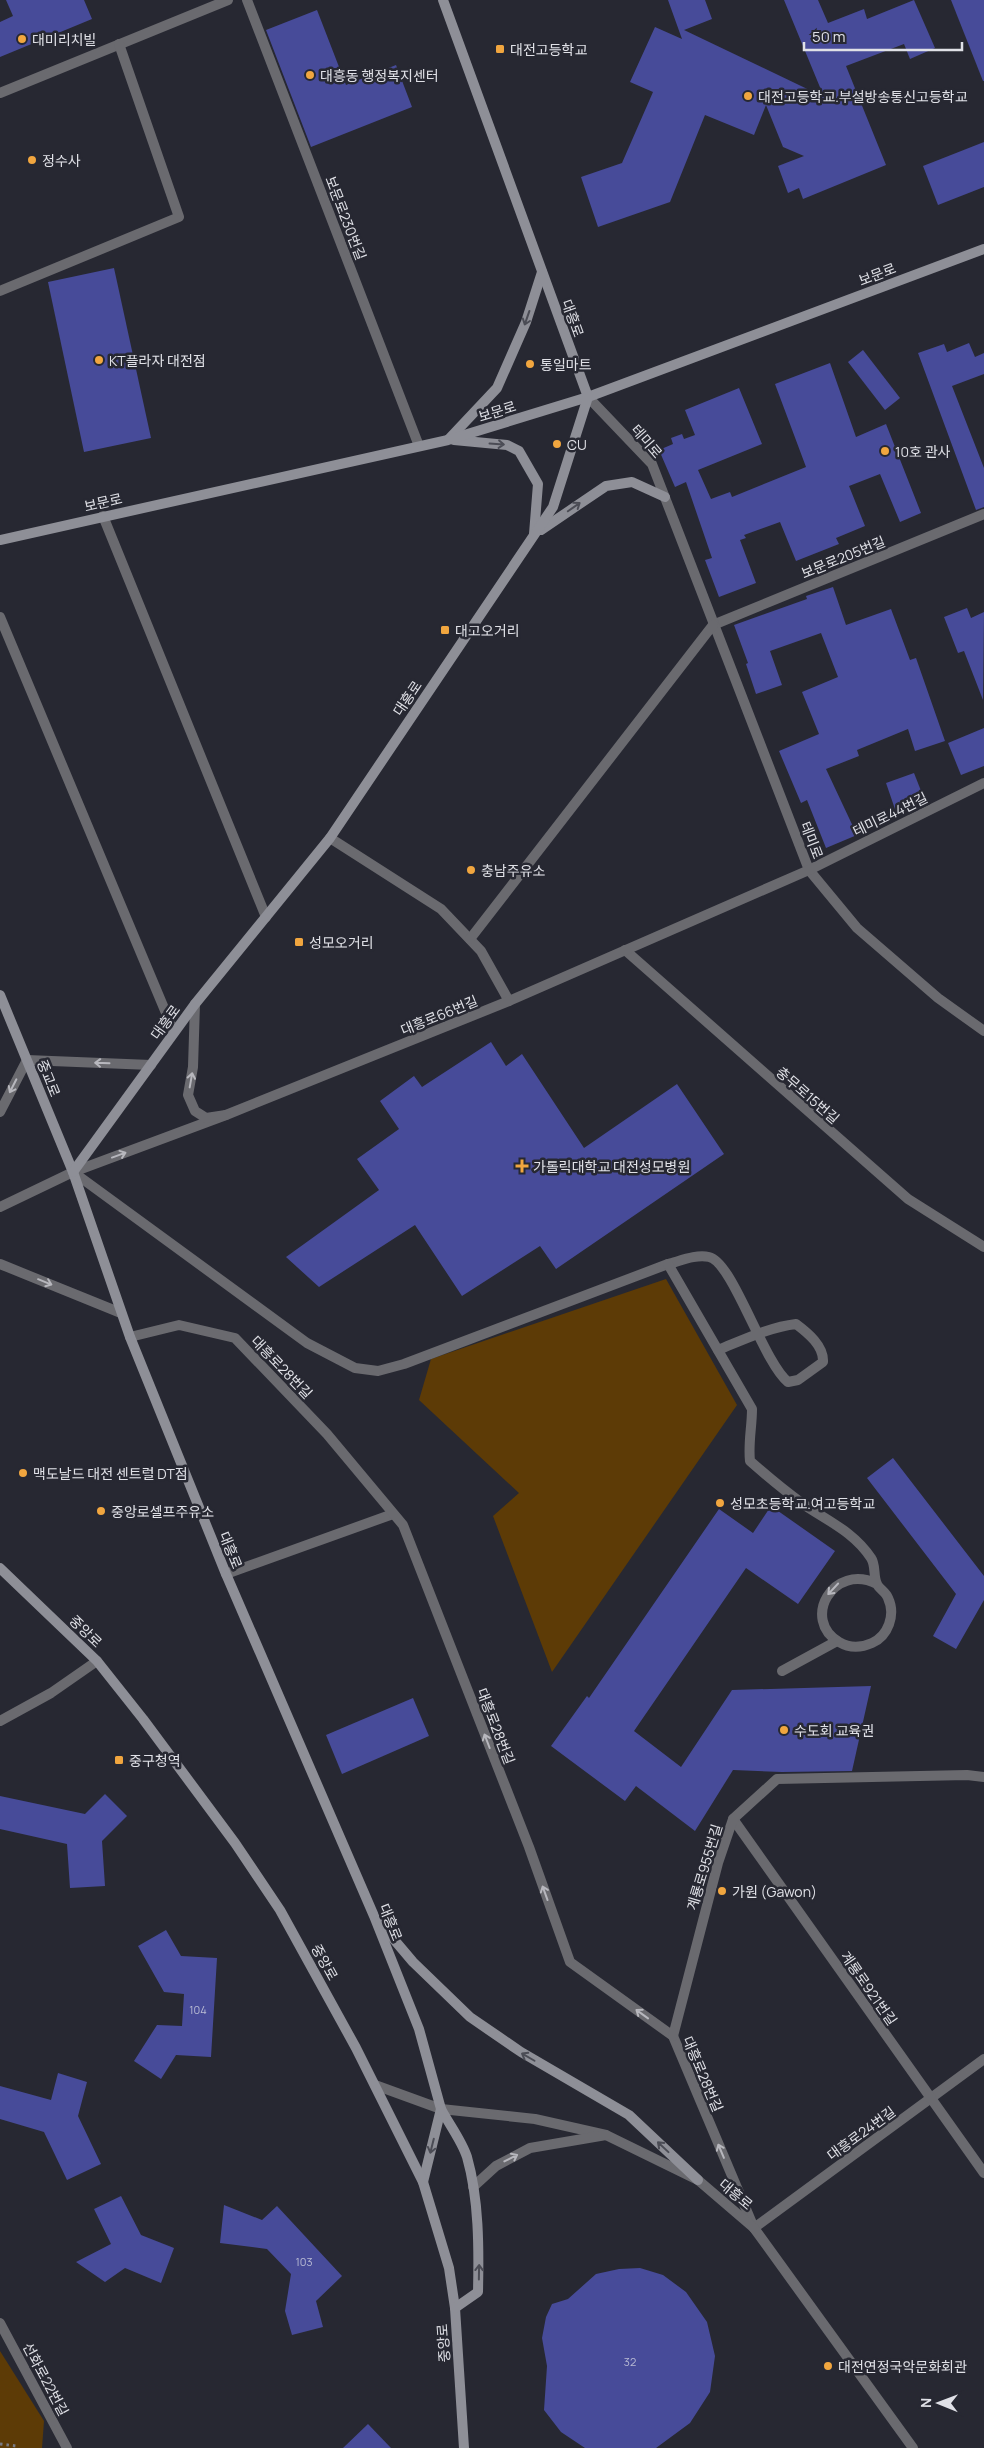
<svg xmlns="http://www.w3.org/2000/svg" width="984" height="2448" font-family="Manrope,'Noto Sans KR',sans-serif">
<rect width="100%" height="100%" fill="#272832"/>
<g fill="#5d3b06">
<path d="M666,1279l71,126 -185,267 -59,-156 26,-23 -100,-93 12,-41z"/>
<path d="M0,2351l44,70 -2,27h-42z"/>
</g>
<g fill="#474b99">
<path d="M6,0h78l8,19 -92,38v-35l13,-6z"/>
<path d="M668,0h37l7,19 -28,11 140,67 -40,-97h34l10,23 36,-14 3,10 47,-19 21,48 -25,11 -6,-15 -58,22 40,99 -83,34 -4,-11 -11,5 -10,-27 26,-10 -21,-9 -17,-42 -12,30 -49,-20 -35,87 -72,25 -17,-50 41,-14 31,-71 -23,-10 25,-55 27,12z"/>
<path d="M951,0h33v81h-1z"/>
<path d="M317,10l29,75 50,-20 16,42 -101,40 -45,-117z"/>
<path d="M984,142v45l-46,18 -15,-39z"/>
<path d="M114,268l37,170 -67,14 -36,-170z"/>
<path d="M969,343l6,14 9,-4v21l-32,12 32,82v39l-8,3 -58,-157 26,-9 3,8z"/>
<path d="M863,350l37,48 -15,12 -37,-48z"/>
<path d="M830,363l26,74 30,-13 35,89 -21,9 -20,-48 -31,12 16,40 -29,12 3,6 -43,17 -16,-39 -36,13 2,3 -6,2 16,43 -37,14 -14,-37 7,-2 -26,-76 -11,5 -16,-37 14,-6 -2,-6 11,-4 2,5 11,-4 -10,-25 54,-22 23,56 -64,26 13,29 19,-7 2,5 74,-30 -31,-83z"/>
<path d="M833,587l13,38 45,-16 19,51 6,-2 29,83 -30,10 -7,-22 -51,21 2,6 -33,13 31,66 -31,13 -19,-48 -6,3 -22,-52 40,-17 -17,-42 36,-15 -17,-44 -51,18 12,34 -26,9 -10,-30 2,-1 -14,-38 73,-26 -1,-3z"/>
<path d="M967,608l4,10 13,-6 -1,88 -19,-49 -6,2 -14,-36z"/>
<path d="M984,728v38l-23,9 -13,-32z"/>
<path d="M914,773l11,28 -29,11 -10,-29z"/>
<path d="M491,1042l15,24 16,-12 62,94 93,-64 47,70 -168,115 -16,-23 -78,50 -47,-71 -96,62 -33,-30 93,-67 -22,-31 42,-30 -19,-28 34,-25 8,11z"/>
<path d="M893,1458l91,118v24l-28,49 -23,-13 23,-42 -89,-116z"/>
<path d="M771,1506l64,45 -37,53 -52,-36 -112,163 47,36 51,-77 139,-4 -19,85 -70,1 -49,-2 -38,61 -59,-45 -11,15 -74,-55 36,-50 2,2 130,-189 34,24z"/>
<path d="M413,1698l16,38 -87,38 -16,-39z"/>
<path d="M105,1794l22,22 -25,25 3,45 -35,2 -3,-44 -67,-15v-33l85,18z"/>
<path d="M166,1930l15,26 36,2 -6,99 -35,-2 -15,24 -27,-18 23,-36 25,1 2,-32 -20,-2 -26,-46z"/>
<path d="M58,2073l29,9 -9,34 23,48 -34,16 -23,-48 -44,-13v-33l51,14z"/>
<path d="M121,2196l20,39 33,13 -13,35 -36,-15 -20,14 -29,-20 35,-18 -17,-35z"/>
<path d="M224,2205l38,15 15,-14 65,70 -26,25 7,26 -31,8 -7,-24 6,-37 -24,-25 -47,-6z"/>
<path d="M640,2268l23,7 23,17 21,30 8,34 -5,36 -20,31 -34,25h-71l-24,-16 -17,-22 3,-44 -5,-28 4,-21 6,-13 16,-5 28,-25 23,-5z"/>
<path d="M368,2424l23,24h-48z"/>
</g>
<g fill="none" stroke-linecap="round" stroke-linejoin="round">
<path stroke="#7a7b83" stroke-width="3" stroke-dasharray="2.5 4" stroke-linecap="butt" d="M0,2444l16,2"/>
<g stroke="#6a6a6f" stroke-width="10">
<path d="M713,625l271,-111"/>
<path d="M73,1172l234,171 48,25 23,3 26,-7 264,-100c12,-3 28,-10 41,-7 24,5 54,105 79,125l10,-2 25,-18c1,-16 -15,-29 -27,-38 -26,3 -53,16 -78,26"/>
<path d="M668,1264l84,145c0,18 -4,34 -2,52 17,15 35,30 53,43 25,17 51,28 68,54 5,7 2,18 6,26 2,5 9,8 11,14 8,17 0,38 -16,45 -11,5 -23,5 -33,-1 -38,-22 -6,-80 38,-58"/>
<path d="M226,1574l167,-60"/>
<path d="M782,1671l55,-30"/>
</g>
<g stroke="#6a6a6f" stroke-width="10">
<path d="M247,0l172,446"/>
<path d="M0,93l228,-93"/>
<path d="M0,291l179,-74 -60,-173"/>
<path d="M588,397l64,67 157,406 48,58 81,70 46,33"/>
<path d="M103,516l163,401"/>
<path d="M0,617l174,415"/>
<path d="M330,838l111,71 40,42 28,50"/>
<path d="M470,939l243,-314"/>
<path d="M625,950l283,249 76,48"/>
<path d="M0,1112l27,-52 124,5"/>
<path d="M0,1207l73,-35 153,-57 283,-114 300,-131 175,-87"/>
<path d="M130,1337l49,-12 56,13 92,96 76,91 126,322 41,115 103,74 81,192 230,-169"/>
<path d="M0,1721l51,-28 46,-32"/>
<path d="M733,1819l251,354"/>
<path d="M673,2036l45,-173 15,-44 44,-40 190,-4 17,2"/>
<path d="M375,2085l66,24 94,10 71,16 92,45 56,48 159,220"/>
<path d="M0,2323l67,125"/>
</g>
<g stroke="#6a6a6f" stroke-width="10">
<path d="M195,1004l-2,63 -5,28 7,16 11,7 20,-3"/>
<path d="M0,1264l121,49"/>
<path d="M473,2187l23,-21 34,-18 76,-13"/>
</g>
<g stroke="#8e8f97" stroke-width="10">
<path d="M449,439l48,-51 29,-66 16,-50"/>
<path d="M454,440l53,5 12,6 19,33 -4,50"/>
<path d="M541,530l65,-44 26,-4 33,15"/>
<path d="M0,540l448,-100 140,-43 396,-148"/>
<path d="M0,995l73,177 57,165 96,237 148,342 45,113 22,80 -18,73"/>
<path d="M73,1172l122,-168 135,-166 223,-331 35,-110 -145,-397"/>
<path d="M0,1568l97,93 46,58 92,124 45,67 76,138 67,134 26,86 6,40 9,140"/>
<path d="M380,1923l33,39 57,55 51,35 108,63 69,65"/>
<path d="M441,2109c8,15 21,32 26,48 12,42 12,91 11,135l-23,16"/>
</g>
</g>
<defs><path id="oneway-shaft" d="M-6 0H5M1.5-3L5.5 0L1.5 3" fill="none" stroke-width="1.6" stroke-linecap="round" stroke-linejoin="round" transform="scale(1.25)"/></defs>
<g stroke="#4b4c55">
<use href="#oneway-shaft" transform="translate(527 318) rotate(109)"/>
<use href="#oneway-shaft" transform="translate(497 444) rotate(4)"/>
<use href="#oneway-shaft" transform="translate(574 507) rotate(-35)"/>
<use href="#oneway-shaft" transform="translate(528 2057) rotate(-150)"/>
<use href="#oneway-shaft" transform="translate(432 2146) rotate(104)"/>
<use href="#oneway-shaft" transform="translate(663 2147) rotate(-137)"/>
<use href="#oneway-shaft" transform="translate(479 2272) rotate(-89)"/>
</g>
<g stroke="#b7b7bd">
<use href="#oneway-shaft" transform="translate(102 1063) rotate(-178)"/>
<use href="#oneway-shaft" transform="translate(191 1080) rotate(-80)"/>
<use href="#oneway-shaft" transform="translate(13 1086) rotate(117)"/>
<use href="#oneway-shaft" transform="translate(119 1155) rotate(-20)"/>
<use href="#oneway-shaft" transform="translate(45 1282) rotate(22)"/>
<use href="#oneway-shaft" transform="translate(833 1589) rotate(133)"/>
<use href="#oneway-shaft" transform="translate(487 1741) rotate(-111)"/>
<use href="#oneway-shaft" transform="translate(545 1893) rotate(-110)"/>
<use href="#oneway-shaft" transform="translate(642 2014) rotate(-144)"/>
<use href="#oneway-shaft" transform="translate(721 2151) rotate(-113)"/>
<use href="#oneway-shaft" transform="translate(511 2158) rotate(-27)"/>
</g>
<g fill="#f1a63f" stroke="#272832" stroke-width="2">
<circle cx="22" cy="39" r="5"/>
<rect x="495" y="44" width="10" height="10" rx="2.5"/>
<circle cx="310" cy="75" r="5"/>
<circle cx="748" cy="96" r="5"/>
<circle cx="32" cy="160" r="5"/>
<circle cx="99" cy="360" r="5"/>
<circle cx="530" cy="364" r="5"/>
<circle cx="557" cy="444" r="5"/>
<circle cx="885" cy="451" r="5"/>
<rect x="440" y="625" width="10" height="10" rx="2.5"/>
<circle cx="471" cy="870" r="5"/>
<rect x="294" y="937" width="10" height="10" rx="2.5"/>
<path d="M519.5 1158.5h5v5h5v5h-5v5h-5v-5h-5v-5h5z"/>
<circle cx="23" cy="1473" r="5"/>
<circle cx="720" cy="1503" r="5"/>
<circle cx="101" cy="1511" r="5"/>
<circle cx="784" cy="1730" r="5"/>
<rect x="114" y="1755" width="10" height="10" rx="2.5"/>
<circle cx="722" cy="1891" r="5"/>
<circle cx="828" cy="2366" r="5"/>
</g>
<g text-anchor="middle" dominant-baseline="central" stroke-width="5" stroke-linejoin="round" paint-order="stroke">
<g font-size="11" fill="#babcd4">
<text x="198" y="2009">104</text>
<text x="304" y="2261">103</text>
<text x="630" y="2361">32</text>
</g>
<g font-size="14" fill="#e0e1e7" stroke="#272832" text-anchor="start">
<text x="32" y="39">대미리치빌</text>
<text x="510" y="49">대전고등학교</text>
<text x="320" y="75">대흥동 행정복지센터</text>
<text x="758" y="96">대전고등학교.부설방송통신고등학교</text>
<text x="42" y="160">정수사</text>
<text x="109" y="360">KT플라자 대전점</text>
<text x="540" y="364">통일마트</text>
<text x="567" y="444">CU</text>
<text x="895" y="451">10호 관사</text>
<text x="455" y="630">대고오거리</text>
<text x="481" y="870">충남주유소</text>
<text x="309" y="942">성모오거리</text>
<text x="533" y="1166">가톨릭대학교 대전성모병원</text>
<text x="33" y="1473">맥도날드 대전 센트럴 DT점</text>
<text x="730" y="1503">성모초등학교.여고등학교</text>
<text x="111" y="1511">중앙로셀프주유소</text>
<text x="794" y="1730">수도회 교육권</text>
<text x="129" y="1760">중구청역</text>
<text x="732" y="1891">가원 (Gawon)</text>
<text x="838" y="2366">대전연정국악문화회관</text>
</g>
<g font-size="14" fill="#e0e1e7" stroke="#272832">
<text transform="translate(346 218) rotate(69)">보문로230번길</text>
<text transform="translate(877 274) rotate(-21)">보문로</text>
<text transform="translate(573 318) rotate(70)">대흥로</text>
<text transform="translate(497 411) rotate(-17)">보문로</text>
<text transform="translate(647 441) rotate(49)">테미로</text>
<text transform="translate(103 502) rotate(-13)">보문로</text>
<text transform="translate(843 557) rotate(-22)">보문로205번길</text>
<text transform="translate(407 698) rotate(-56)">대흥로</text>
<text transform="translate(890 814) rotate(-26)">테미로44번길</text>
<text transform="translate(812 840) rotate(69)">테미로</text>
<text transform="translate(439 1015) rotate(-22)">대흥로66번길</text>
<text transform="translate(165 1022) rotate(-54)">대흥로</text>
<text transform="translate(49 1078) rotate(68)">중교로</text>
<text transform="translate(808 1095) rotate(41)">충무로15번길</text>
<text transform="translate(282 1367) rotate(46)">대흥로28번길</text>
<text transform="translate(231 1550) rotate(68)">대흥로</text>
<text transform="translate(86 1631) rotate(44)">중앙로</text>
<text transform="translate(496 1726) rotate(69)">대흥로28번길</text>
<text transform="translate(704 1867) rotate(-73)">계룡로955번길</text>
<text transform="translate(391 1922) rotate(68)">대흥로</text>
<text transform="translate(325 1962) rotate(61)">중앙로</text>
<text transform="translate(869 1988) rotate(55)">계룡로921번길</text>
<text transform="translate(703 2074) rotate(67)">대흥로28번길</text>
<text transform="translate(861 2133) rotate(-36)">대흥로24번길</text>
<text transform="translate(736 2194) rotate(40)">대흥로</text>
<text transform="translate(443 2343) rotate(-94)">중앙로</text>
<text transform="translate(46 2379) rotate(62)">선화로22번길</text>
</g>
</g>
<g transform="translate(939 2403) rotate(271)" stroke="#272832" stroke-width="4" paint-order="stroke">
<path d="M0-4L9 19L0 12L-9 19Z" fill="#e0e1e7"/>
<text y="-8" font-size="14" font-weight="bold" text-anchor="middle" fill="#e0e1e7">N</text>
</g>
<path d="M804 42v8h158v-8" fill="none" stroke="#e0e1e7" stroke-width="2.5"/>
<text x="812" y="42" font-size="15" fill="#e0e1e7" stroke="#272832" stroke-width="4" paint-order="stroke">50 m</text>
</svg>
